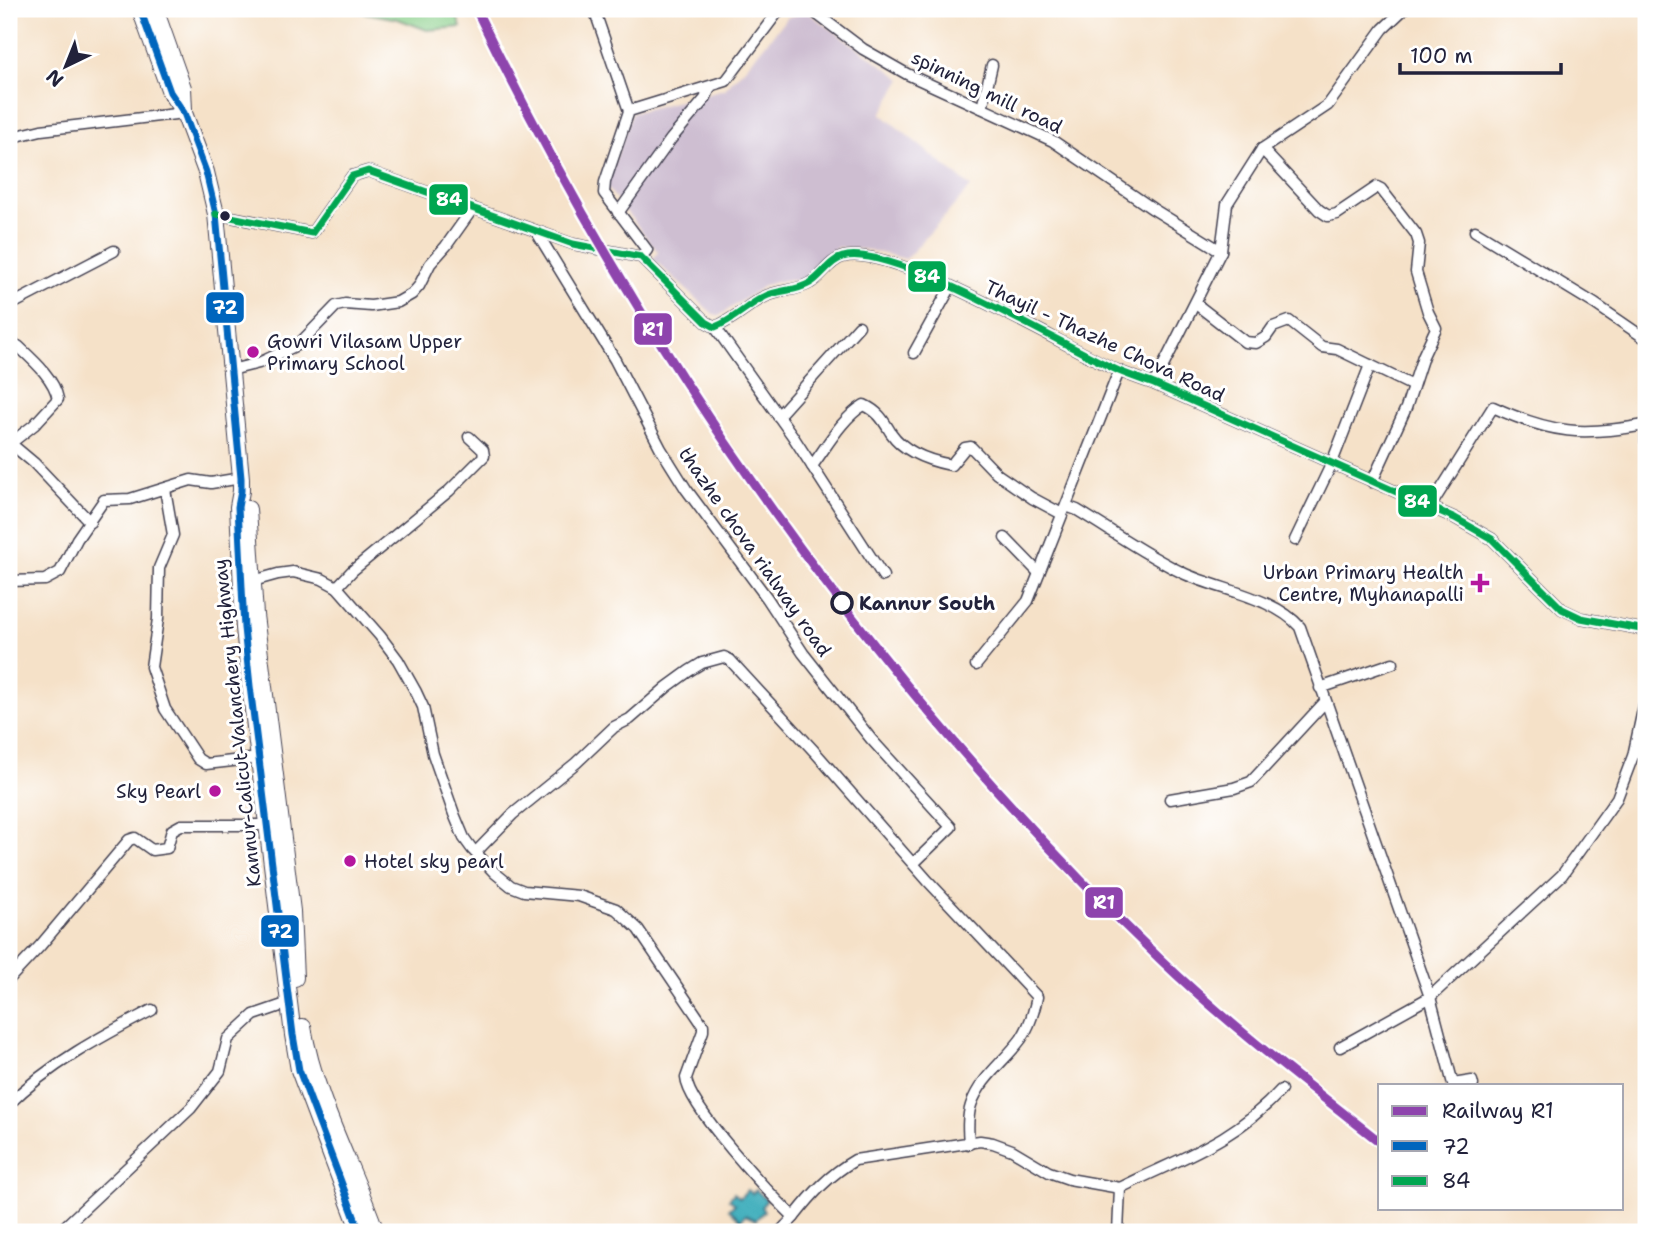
<svg xmlns="http://www.w3.org/2000/svg" width="1655" height="1241" font-family="'Shantell Sans',sans-serif">
<rect width="100%" height="100%" fill="#fff"/>
<filter id="ink" filterUnits="userSpaceOnUse"><feTurbulence type="fractalNoise" baseFrequency=".0143" numOctaves="2"/><feDisplacementMap in="SourceGraphic" scale="14" xChannelSelector="R" yChannelSelector="G"/><feConvolveMatrix kernelMatrix="1 2 1 2 8 2 1 2 1" color-interpolation-filters="sRGB"/></filter>
<filter id="wash" filterUnits="userSpaceOnUse"><feTurbulence type="fractalNoise" baseFrequency=".00686" numOctaves="4" result="noise"/><feDisplacementMap in="SourceGraphic" scale="28" xChannelSelector="R" yChannelSelector="G"/><feGaussianBlur stdDeviation="1.57" result="paint"/><feColorMatrix in="noise" values="0 0 0 0 0 0 0 0 0 0 0 0 0 0 0 0 0 1.4 0 .05"/><feComposite in="paint" operator="in"/></filter>
<g filter="url(#wash)">
<rect width="100%" height="100%" fill="#f5e1c8"/>
<path fill="#cebed1" d="M807,12l95,67 -21,35 90,73 -65,72 -38,-9 -30,-3 -9,5 -27,29 -18,-1 -19,5 -46,31 -6,-2 -60,-55 5,-7 -52,-66 26,-73 92,-24 22,-22 42,-50z"/>
<path fill="#89cf89" stroke="#567862" stroke-width="2" d="M344,9h110l7,18 -34,3 -29,-11z"/>
<path fill="#40aebc" stroke="#31687c" stroke-width="2" d="M747,1190l5,4 4,-4 11,10 -6,7 3,4 -8,9 -11,-5 -4,5 -12,-11 6,-5 -6,-5 5,-6 6,5z"/>
</g>
<g filter="url(#ink)">
<g fill="none" stroke-linecap="round" stroke-linejoin="round">
<g stroke="#423f50" stroke-width="13">
<g id="minor">
<path d="M594,9l35,102"/>
<path d="M810,9l53,40 44,25 146,67 100,68 68,42"/>
<path d="M982,108l10,-43"/>
<path d="M9,138l32,-8 143,-17"/>
<path d="M1262,149l57,61 9,6 9,-2 40,-27 4,2 35,45 3,9 -3,29 12,40 8,16 -13,28 -17,52 -34,74"/>
<path d="M618,213l53,-74 34,-40 5,-11 -4,1"/>
<path d="M216,214l96,19 40,-57 16,-5 205,73 68,13 65,65 9,5c19,-7 32,-22 49,-30 15,-8 31,-5 46,-14 11,-6 20,-23 33,-26 48,-15 224,91 276,114 12,5 24,9 35,13l301,134 37,21 70,70 19,9 65,12"/>
<path d="M536,231l79,129 46,89 25,40 81,109 36,55 68,86 80,88 -37,36"/>
<path d="M1475,231l120,73 51,35"/>
<path d="M641,257l6,-7 -43,-57 1,-11 24,-71 97,-30 54,-72"/>
<path d="M9,303l7,-1 98,-51"/>
<path d="M1196,304l49,38 11,1 10,-6 7,-10 16,-6 33,26 15,2 76,37"/>
<path d="M715,327l77,108 91,141"/>
<path d="M914,353l36,-65"/>
<path d="M9,355l9,-9c15,14 36,32 40,53l-24,26 -23,18"/>
<path d="M231,370l28,-7 40,-19 37,-38 9,-2 26,2 27,-4 14,-8 7,-8 11,-22 16,-18 27,-38"/>
<path d="M1154,384l67,-133 6,-47 35,-55 66,-44 55,-76 21,-20"/>
<path d="M778,416l81,-90"/>
<path d="M1646,422v20"/>
<path d="M9,442l25,21 56,59"/>
<path d="M812,466c15,-20 30,-48 52,-61 15,7 19,15 27,28 13,19 39,28 60,32l14,-17 6,-1 26,27 35,24 30,16"/>
<path d="M165,489l8,46 -14,33 -1,51 -7,48 14,42 33,50 8,5 53,-6"/>
<path d="M1066,506l11,4c35,21 70,46 106,63 36,17 91,24 117,54l130,370 23,87 19,-3 1,4"/>
<path d="M1430,507l63,-100c59,27 89,29 152,18"/>
<path d="M1005,538l34,35"/>
<path d="M1295,540l36,-75 39,-100"/>
<path d="M9,581l36,-1 15,-8 17,-33 27,-39 26,-1 61,-19 20,3 30,-5"/>
<path d="M253,581l25,-7 15,-2 29,7 15,8 43,49 18,24 18,32 7,15 10,47 21,60 10,24 8,11 23,24 16,13 13,5 55,5 37,13 22,20 65,96v6l-17,47c2,29 84,116 108,139l-14,15"/>
<path d="M337,587l15,-16 97,-80 35,-35 -1,-6 -14,-13"/>
<path d="M976,665l52,-64 91,-230"/>
<path d="M1320,688l73,-25"/>
<path d="M1170,799l64,-11 17,-6 74,-80"/>
<path d="M476,852l37,-38 63,-51 38,-36 16,-8 37,-32 22,-16 13,-8 22,-6 6,3 84,91 114,130 109,116c-3,15 -7,29 -16,42 -16,22 -41,39 -50,66 -4,12 -3,26 -2,39"/>
<path d="M9,979l31,-33 89,-106 6,-2 17,12 15,-2 5,-18 9,-5h86"/>
<path d="M1340,1047l90,-50 132,-122 55,-77 16,-42 13,-60"/>
<path d="M9,1104c39,-39 93,-68 143,-94"/>
<path d="M1120,1188c62,-31 112,-45 161,-98"/>
<path d="M794,1217c18,-23 35,-42 61,-57l125,-19 13,2 19,7 37,22 20,7 51,9 -2,44"/>
<path d="M59,1232l132,-124 29,-37 8,-32 26,-24 35,-12"/>
</g>
</g>
<g stroke="#423f50" stroke-width="18">
<g id="highway">
<path d="M140,9l30,83 14,21 22,59 10,42 25,264v13l-3,16 6,121 6,58 43,349 6,35 61,162"/>
<path d="M155,9l28,79 1,22"/>
<path d="M248,509l7,106 37,296 3,67"/>
<path d="M303,1027c12,72 49,137 73,205"/>
</g>
</g>
<use href="#minor" stroke="#fff" stroke-width="10"/>
<use href="#highway" stroke="#fff" stroke-width="16"/>
<g stroke="#fff" stroke-width="12">
<path id="bus-1" d="M140,9l30,83 14,21 22,59 10,42 25,264v13l-3,16 6,121 6,58 43,349 6,35 61,162"/>
</g>
<g stroke="#fff" stroke-width="12">
<path id="bus-2" d="M216,214l96,19 40,-57 16,-5 205,73 68,13 65,65 9,5c19,-7 32,-22 49,-30 15,-8 31,-5 46,-14 11,-6 20,-23 33,-26 48,-15 224,91 276,114 12,5 24,9 35,13l301,134 37,21 70,70 19,9 65,12"/>
</g>
<use href="#bus-1" stroke="#0065bd" stroke-width="7"/>
<use href="#bus-2" stroke="#00a651" stroke-width="7"/>
<g stroke="#fff" stroke-width="14">
<path id="rail-1" d="M476,9c169,351 402,680 684,950 69,66 145,124 220,183"/>
</g>
<use href="#rail-1" stroke="#8e44ad" stroke-width="9"/>
</g>
</g>
<circle fill="#22223b" stroke="#fff" stroke-width="2.5" cx="225" cy="216" r="6"/>
<g fill="#b5179e" stroke="#fff" stroke-width="2.5">
<circle cx="253" cy="352" r="7"/>
<path d="M1476.5 572.5h7v7h7v7h-7v7h-7v-7h-7v-7h7z"/>
<circle cx="215" cy="791" r="7"/>
<circle cx="350" cy="861" r="7"/>
</g>
<circle fill="#fff" stroke="#22223b" stroke-width="3.5" cx="842" cy="603" r="10"/>
<g text-anchor="middle" dominant-baseline="central" stroke-width="6" stroke-linejoin="round" paint-order="stroke">
<g font-size="19" fill="#22223b" stroke="#fff">
<text transform="translate(987 92) rotate(26)">spinning mill road</text>
<text transform="translate(1105 341) rotate(25)">Thayil - Thazhe Chova Road</text>
<text transform="translate(755 552) rotate(55)">thazhe chova rialway road</text>
<text transform="translate(237 723) rotate(-96)">Kannur-Calicut-Valanchery Highway</text>
</g>
<g font-size="19" fill="#22223b" stroke="#fff" text-anchor="start">
<text x="267" y="341">Gowri Vilasam Upper<tspan x="267" dy="22">Primary School</tspan></text>
<text x="1464" y="572" text-anchor="end">Urban Primary Health<tspan x="1464" dy="22">Centre, Myhanapalli</tspan></text>
<text x="201" y="791" text-anchor="end">Sky Pearl</text>
<text x="364" y="861">Hotel sky pearl</text>
</g>
<g font-size="19" font-weight="bold" fill="#22223b" stroke="#fff" text-anchor="start">
<text x="859" y="603">Kannur South</text>
</g>
</g>
<g stroke="#fff" stroke-width="2.5">
<rect x="428" y="183" width="41" height="33" rx="7" fill="#00a651"/>
<rect x="907" y="260" width="40" height="33" rx="7" fill="#00a651"/>
<rect x="205" y="291" width="40" height="33" rx="7" fill="#0065bd"/>
<rect x="633" y="312" width="40" height="34" rx="7" fill="#8e44ad"/>
<rect x="1397" y="484" width="41" height="34" rx="7" fill="#00a651"/>
<rect x="1084" y="886" width="40" height="33" rx="7" fill="#8e44ad"/>
<rect x="260" y="914" width="40" height="34" rx="7" fill="#0065bd"/>
</g>
<g font-size="19" text-anchor="middle" font-weight="bold" fill="#fff">
<text x="449" y="206">84</text>
<text x="927" y="283">84</text>
<text x="225" y="314">72</text>
<text x="653" y="336">R1</text>
<text x="1417" y="508">84</text>
<text x="1104" y="909">R1</text>
<text x="280" y="938">72</text>
</g>
<rect width="1655" height="1241" fill="none" stroke="#fff" stroke-width="35"/>
<rect x="1378" y="1084" width="245" height="126" fill="#ffffff" stroke="#a7a7b1" stroke-width="2"/>
<rect x="1392" y="1106" width="35" height="10" fill="#8e44ad" stroke="#a7a7b1" stroke-width="2"/>
<text x="1442" y="1118" font-size="21" fill="#22223b">Railway R1</text>
<rect x="1392" y="1141" width="35" height="10" fill="#0065bd" stroke="#a7a7b1" stroke-width="2"/>
<text x="1442" y="1154" font-size="21" fill="#22223b">72</text>
<rect x="1392" y="1176" width="35" height="10" fill="#00a651" stroke="#a7a7b1" stroke-width="2"/>
<text x="1442" y="1188" font-size="21" fill="#22223b">84</text>
<g transform="translate(66 66) rotate(223)" stroke="#ffffff" stroke-width="5" paint-order="stroke">
<path d="M0-5L12 26L0 18L-12 26Z" fill="#22223b"/>
<text y="-10" font-size="19" font-weight="bold" text-anchor="middle" fill="#22223b">N</text>
</g>
<path d="M1400 63v10h161v-10" fill="none" stroke="#22223b" stroke-width="3.5"/>
<text x="1410" y="63" font-size="21" fill="#22223b" stroke="#ffffff" stroke-width="5" paint-order="stroke">100 m</text>
</svg>
